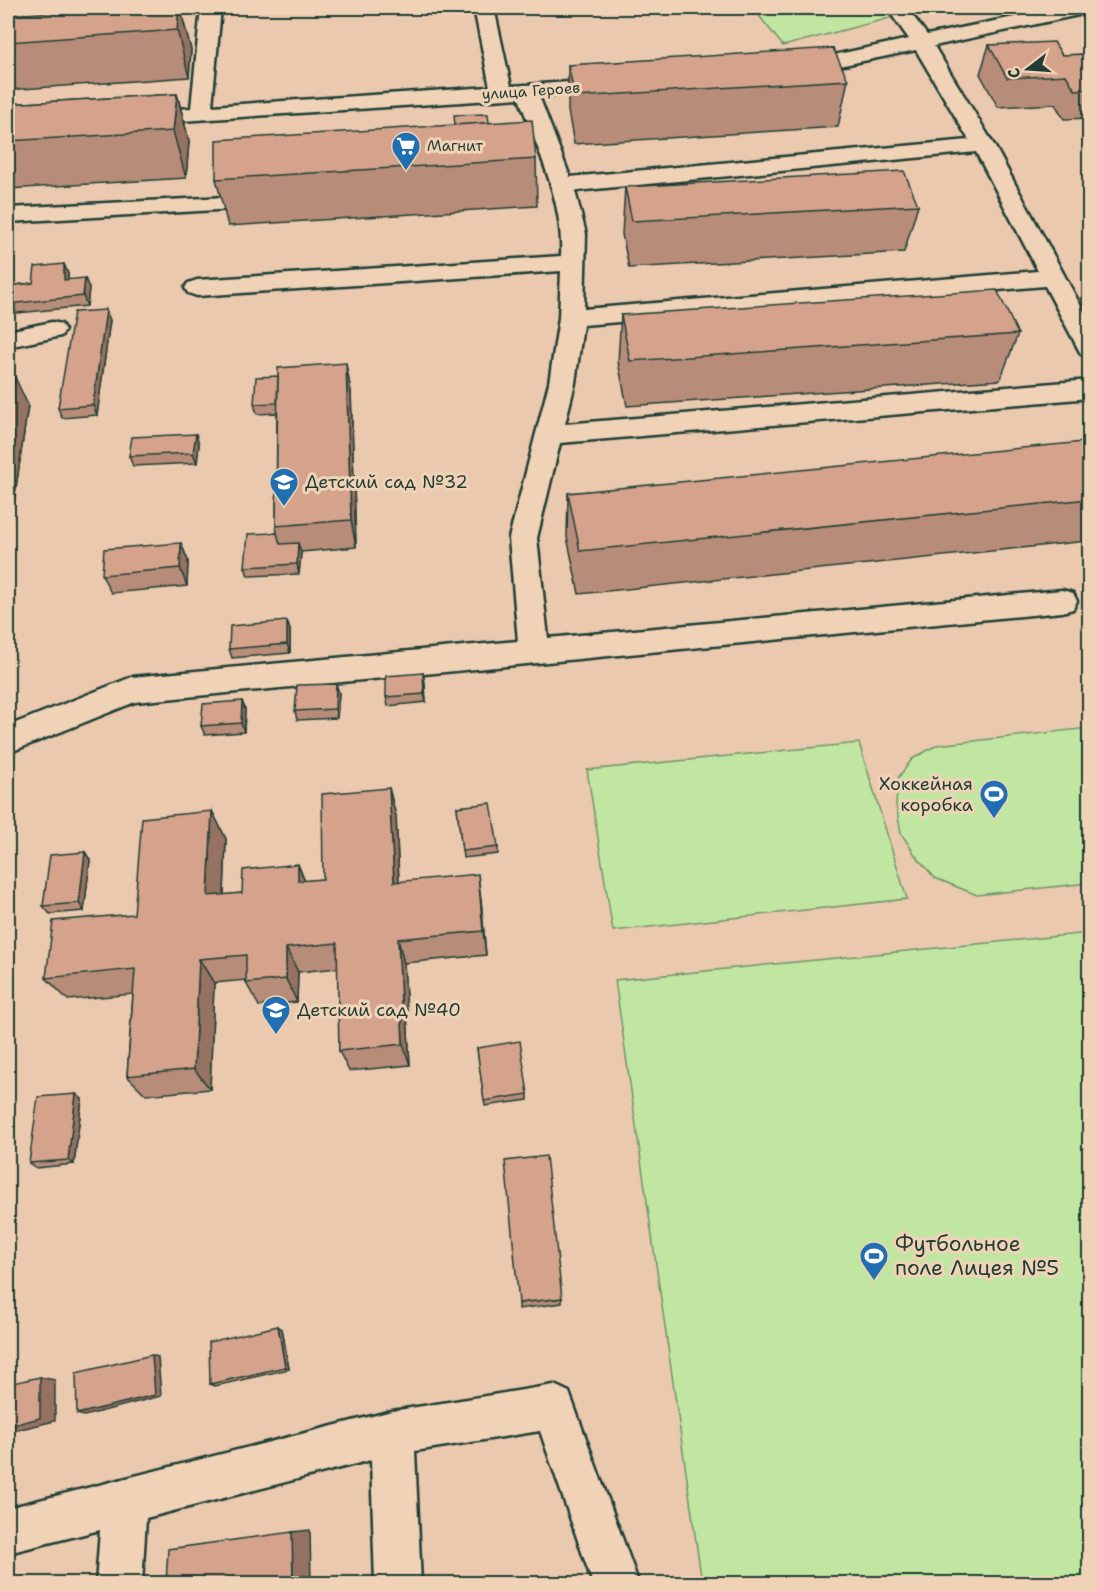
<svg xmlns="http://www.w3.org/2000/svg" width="1097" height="1591" font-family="'Shantell Sans',sans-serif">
<rect width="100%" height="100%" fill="#ebc9ae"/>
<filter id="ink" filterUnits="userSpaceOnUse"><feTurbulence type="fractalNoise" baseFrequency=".0167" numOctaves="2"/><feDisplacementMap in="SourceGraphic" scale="12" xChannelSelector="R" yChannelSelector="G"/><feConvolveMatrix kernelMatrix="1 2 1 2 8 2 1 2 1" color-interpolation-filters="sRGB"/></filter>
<g filter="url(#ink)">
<g fill="#c0e6a1" stroke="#70926a" stroke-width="1.5">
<path d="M753,8h175l-145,38z"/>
<path d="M1089,728v155l-112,12 -42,-17 -20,-23 -14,-22 -5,-28 2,-27 14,-19 25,-14z"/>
<path d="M859,743l48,156 -294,32 -26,-161z"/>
<path d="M1089,933v650h-387l-87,-603z"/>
</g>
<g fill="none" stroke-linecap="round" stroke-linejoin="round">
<g stroke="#1f3d34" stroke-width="5">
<g id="minor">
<path d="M201,8h20l-9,98 278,-19 -16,-79h20l17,78 102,-7 7,2 4,4 -4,4 -7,2 -74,5 31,81 399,-37 -53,-90 -120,25 -7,-2 -3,-4 3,-4 7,-2 113,-24 -22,-31h20l20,27 130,-27h33v4l-7,2 -149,32 60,99 96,178v33l-9,-2 -36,-68 -462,39 -8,58 -10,41 525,-44v18l-530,45 -23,95 11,100 514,-48 11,3 4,8 -4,8 -11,3 -927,90 -127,51v-27l124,-49 386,-36 -9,-103 40,-155 10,-65 2,-47 -364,25 -9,-3 -3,-5 3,-5 9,-3 364,-24c3,-54 -24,-108 -42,-158l-381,26 -8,-1 -3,-5 3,-5 8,-1 53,-4zM976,152l62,119 -454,38 2,-75 -11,-43z"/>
<path d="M226,197l8,2 4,5 -4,5 -226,13v-14z"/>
<path d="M52,322l9,2 4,6 -4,6 -53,11v-16z"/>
<path d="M554,1385l15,7 70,192h-46l-53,-153 -125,20 6,133h-46l-4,-124 -225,58 -4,66h-46l4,-54 -92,23v-45l384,-97z"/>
</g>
</g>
<use href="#minor" fill="#f0d2b6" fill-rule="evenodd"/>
</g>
<g fill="#b78c78" stroke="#1f3d34" stroke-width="1.5">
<path d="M180,8l11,42 -2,27 -181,13v-75z"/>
<path d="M989,45l73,10 27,-1v64l-25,1 -9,-15 -57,3 -18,-33z"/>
<path d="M568,65l280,15 -10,47 -264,17 -6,-33z"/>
<path d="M177,94l12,47 -3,37 -178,11v-85z"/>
<path d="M489,123l47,36 1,47 -309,20 -12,-47z"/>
<path d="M625,187l293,18 -14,47 -275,16 -7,-34z"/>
<path d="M64,264l4,10v6l21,8 -2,18 -79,8v-28l25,-3z"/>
<path d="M621,315l397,19 -18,46 -373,26 -9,-44z"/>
<path d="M110,320l-13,95 -35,3 -4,-10z"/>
<path d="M8,377l20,28 -17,117h-3z"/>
<path d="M351,391l5,156 -55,5 -2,22 -51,2 -3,-9 32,-34 -1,-7 1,-113 -20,1 -3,-10z"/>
<path d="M196,434l3,10 -2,19 -64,3 -4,-10z"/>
<path d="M1089,454v83l-2,4 -508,53 -12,-57 1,-44z"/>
<path d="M181,543l7,18 -1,25 -76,7 -9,-18z"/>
<path d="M287,621l3,9v23l-58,5 -3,-9z"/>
<path d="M423,673l3,29 -38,4 -2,-9z"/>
<path d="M336,684l3,9 -2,25 -40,2 -2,-9z"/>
<path d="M242,701l3,8 -1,23 -39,3 -4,-9z"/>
<path d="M389,788l7,28 3,66 82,18 5,55 -82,8 6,102 -61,6 -10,-20 -1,-83 -40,4 -1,30 -38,4 -13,-23v-3l-32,3 -4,106 -64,6 -19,-19 6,-82 -65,6 -22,-22 88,-64 78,-103 14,28 -2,56 18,-2 63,-12 18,-2z"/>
<path d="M457,807l41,40v7l-35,4z"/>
<path d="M85,852l5,8 -6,51 -34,3 -7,-8z"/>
<path d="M477,1048l51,46v6l-43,6z"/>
<path d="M76,1094l6,5 -8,65 -38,4 -7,-5z"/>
<path d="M562,1298v5l-43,6v-6z"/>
<path d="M282,1329l7,40 -74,17 -5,-2z"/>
</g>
<g fill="#957262" stroke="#1f3d34" stroke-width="1.5">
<path d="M179,8h1l11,42 -2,27 -12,-47z"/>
<path d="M177,94l12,47 -3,37 -13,-47z"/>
<path d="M64,264l4,10v17l-4,-11z"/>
<path d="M85,278l4,10 -2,18 -4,-10z"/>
<path d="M106,310l4,10 -13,95 -4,-10z"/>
<path d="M346,363l5,28 5,156 -5,-27z"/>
<path d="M15,377l13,28 -17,117 -3,-7v-93z"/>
<path d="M196,434l3,10 -2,19 -4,-10z"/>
<path d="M181,543l7,18 -1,25 -7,-18z"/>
<path d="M298,543l3,9 -2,22 -2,-10z"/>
<path d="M287,621l3,9v23l-3,-9z"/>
<path d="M423,673l2,9 1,20 -2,-8z"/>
<path d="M336,684l3,9 -2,25 -2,-9z"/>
<path d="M242,701l3,8 -1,23 -3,-9z"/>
<path d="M389,788l7,28 4,92 -6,-26z"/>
<path d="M212,811l14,28 -3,82 -15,-25z"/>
<path d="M85,852l5,8 -6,51 -5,-8z"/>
<path d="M298,864l11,27 -11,-10z"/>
<path d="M478,874l3,26 5,55 -3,-24z"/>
<path d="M398,939l6,24 6,102 -7,-21z"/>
<path d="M286,948l12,24 -1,30 -11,-23z"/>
<path d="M199,959l15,24 -4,106 -16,-20z"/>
<path d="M76,1094l6,5 -8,65 -6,-4z"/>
<path d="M278,1326l4,3 7,40 -4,-2z"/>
<path d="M152,1355l6,2 3,39 -77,20 -7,-2z"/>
<path d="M40,1377l15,3v41l-47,11v-6z"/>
<path d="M310,1530l1,54h-18l-1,-52z"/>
</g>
<g fill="#d5a38c" stroke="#1f3d34" stroke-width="1.5">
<path d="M123,8h56l-2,22 -169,12v-27z"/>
<path d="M1054,42l8,13 27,-1v35l-14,1 -9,-15 -59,3 -18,-33z"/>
<path d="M833,48l15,32 -273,17 -7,-32z"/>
<path d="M177,94l-4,37 -165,10v-37z"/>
<path d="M488,114l1,9 -34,2 -1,-10z"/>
<path d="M532,120l4,39 -320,20v-39z"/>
<path d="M904,171l14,34 -286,16 -7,-34z"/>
<path d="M64,264v16l21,-2 -2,18 -75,8v-18l25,-3 2,-16z"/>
<path d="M997,290l21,44 -388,27 -9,-46z"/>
<path d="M106,310l-13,95 -35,3 16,-96z"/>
<path d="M346,363l5,157 -75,6 2,-158z"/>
<path d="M278,376l-1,27 -23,1 2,-27z"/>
<path d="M8,377h7l-7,45z"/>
<path d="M196,434l-3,19 -64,3 3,-19z"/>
<path d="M1083,442l6,12v45l-509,52 -12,-58z"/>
<path d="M277,533l3,11 18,-1 -1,21 -52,3 3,-33z"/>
<path d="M181,543l-1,25 -78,7 2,-26z"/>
<path d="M287,621v23l-58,5 1,-23z"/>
<path d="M423,673l1,21 -38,3v-21z"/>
<path d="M336,684l-1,25 -40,2 2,-26z"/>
<path d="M242,701l-1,22 -40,3 2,-22z"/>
<path d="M389,788l5,94 84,-8 5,57 -85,8 5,105 -64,7 -2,-108 -51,5v31l-40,4v-28l-47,4 -5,110 -67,7 8,-107 -89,9 7,-57 81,-7 8,-96 70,-7 -4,85 34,-3 1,-23 55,-6v17l25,-2 -1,-85z"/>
<path d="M491,803l7,44 -36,4 -5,-44z"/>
<path d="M85,852l-6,51 -36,3 7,-51z"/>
<path d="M520,1041l8,53 -44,7 -7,-53z"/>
<path d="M76,1094l-8,66 -39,3 9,-66z"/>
<path d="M546,1156l16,142 -43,5 -14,-142z"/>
<path d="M278,1326l7,41 -75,17 -1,-42z"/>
<path d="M152,1355l3,40 -78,19 -1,-41z"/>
<path d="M40,1377v41l-32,8v-42z"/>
<path d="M292,1532l1,52h-127l2,-35z"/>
</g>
</g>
<defs>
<g id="supermarket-pin" transform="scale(1.5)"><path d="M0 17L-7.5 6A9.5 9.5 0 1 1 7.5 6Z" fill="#1f6fb2" stroke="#f0d2b6"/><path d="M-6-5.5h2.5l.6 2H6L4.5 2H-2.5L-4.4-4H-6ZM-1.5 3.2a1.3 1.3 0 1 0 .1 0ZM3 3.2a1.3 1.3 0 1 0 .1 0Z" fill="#fff"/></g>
<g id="school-pin" transform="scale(1.5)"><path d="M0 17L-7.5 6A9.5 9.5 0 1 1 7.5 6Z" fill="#1f6fb2" stroke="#f0d2b6"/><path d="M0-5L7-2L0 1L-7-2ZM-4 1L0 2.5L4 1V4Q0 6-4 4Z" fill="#fff"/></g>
<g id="stadium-pin" transform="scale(1.5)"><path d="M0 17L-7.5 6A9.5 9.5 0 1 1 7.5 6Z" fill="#1f6fb2" stroke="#f0d2b6"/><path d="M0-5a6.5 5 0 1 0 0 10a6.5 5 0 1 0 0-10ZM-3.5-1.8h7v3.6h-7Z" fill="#fff"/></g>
</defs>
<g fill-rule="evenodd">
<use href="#supermarket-pin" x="406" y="146"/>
<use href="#school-pin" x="284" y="482"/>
<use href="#stadium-pin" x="994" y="794"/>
<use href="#school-pin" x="276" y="1010"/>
<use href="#stadium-pin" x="874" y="1256"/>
</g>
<g text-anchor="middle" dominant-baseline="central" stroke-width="6" stroke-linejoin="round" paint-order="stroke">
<g font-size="15" fill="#1f3d34" stroke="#f0d2b6">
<text transform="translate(531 91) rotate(-4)">улица Героев</text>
</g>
<g font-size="15" fill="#1f3d34" stroke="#f0d2b6" text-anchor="start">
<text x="427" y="146">Магнит</text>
</g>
<g font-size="18" fill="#1f3d34" stroke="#f0d2b6" text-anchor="start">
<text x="305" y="482">Детский сад №32</text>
<text x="973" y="784" text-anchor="end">Хоккейная<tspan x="973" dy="21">коробка</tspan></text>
<text x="297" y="1010">Детский сад №40</text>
</g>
<g font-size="21" fill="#1f3d34" stroke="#f0d2b6" text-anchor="start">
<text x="895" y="1244">Футбольное<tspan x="895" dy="24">поле Лицея №5</tspan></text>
</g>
</g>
<rect width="1097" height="1591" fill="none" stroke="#f0d2b6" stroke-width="30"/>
<rect x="15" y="15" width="1067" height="1561" fill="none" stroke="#1f3d34" stroke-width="2" filter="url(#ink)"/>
<g transform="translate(1028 69) rotate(253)" stroke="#f0d2b6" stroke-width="4.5" paint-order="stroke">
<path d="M0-4.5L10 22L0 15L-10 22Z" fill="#1f3d34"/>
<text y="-9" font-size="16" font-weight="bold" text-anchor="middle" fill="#1f3d34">С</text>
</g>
</svg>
